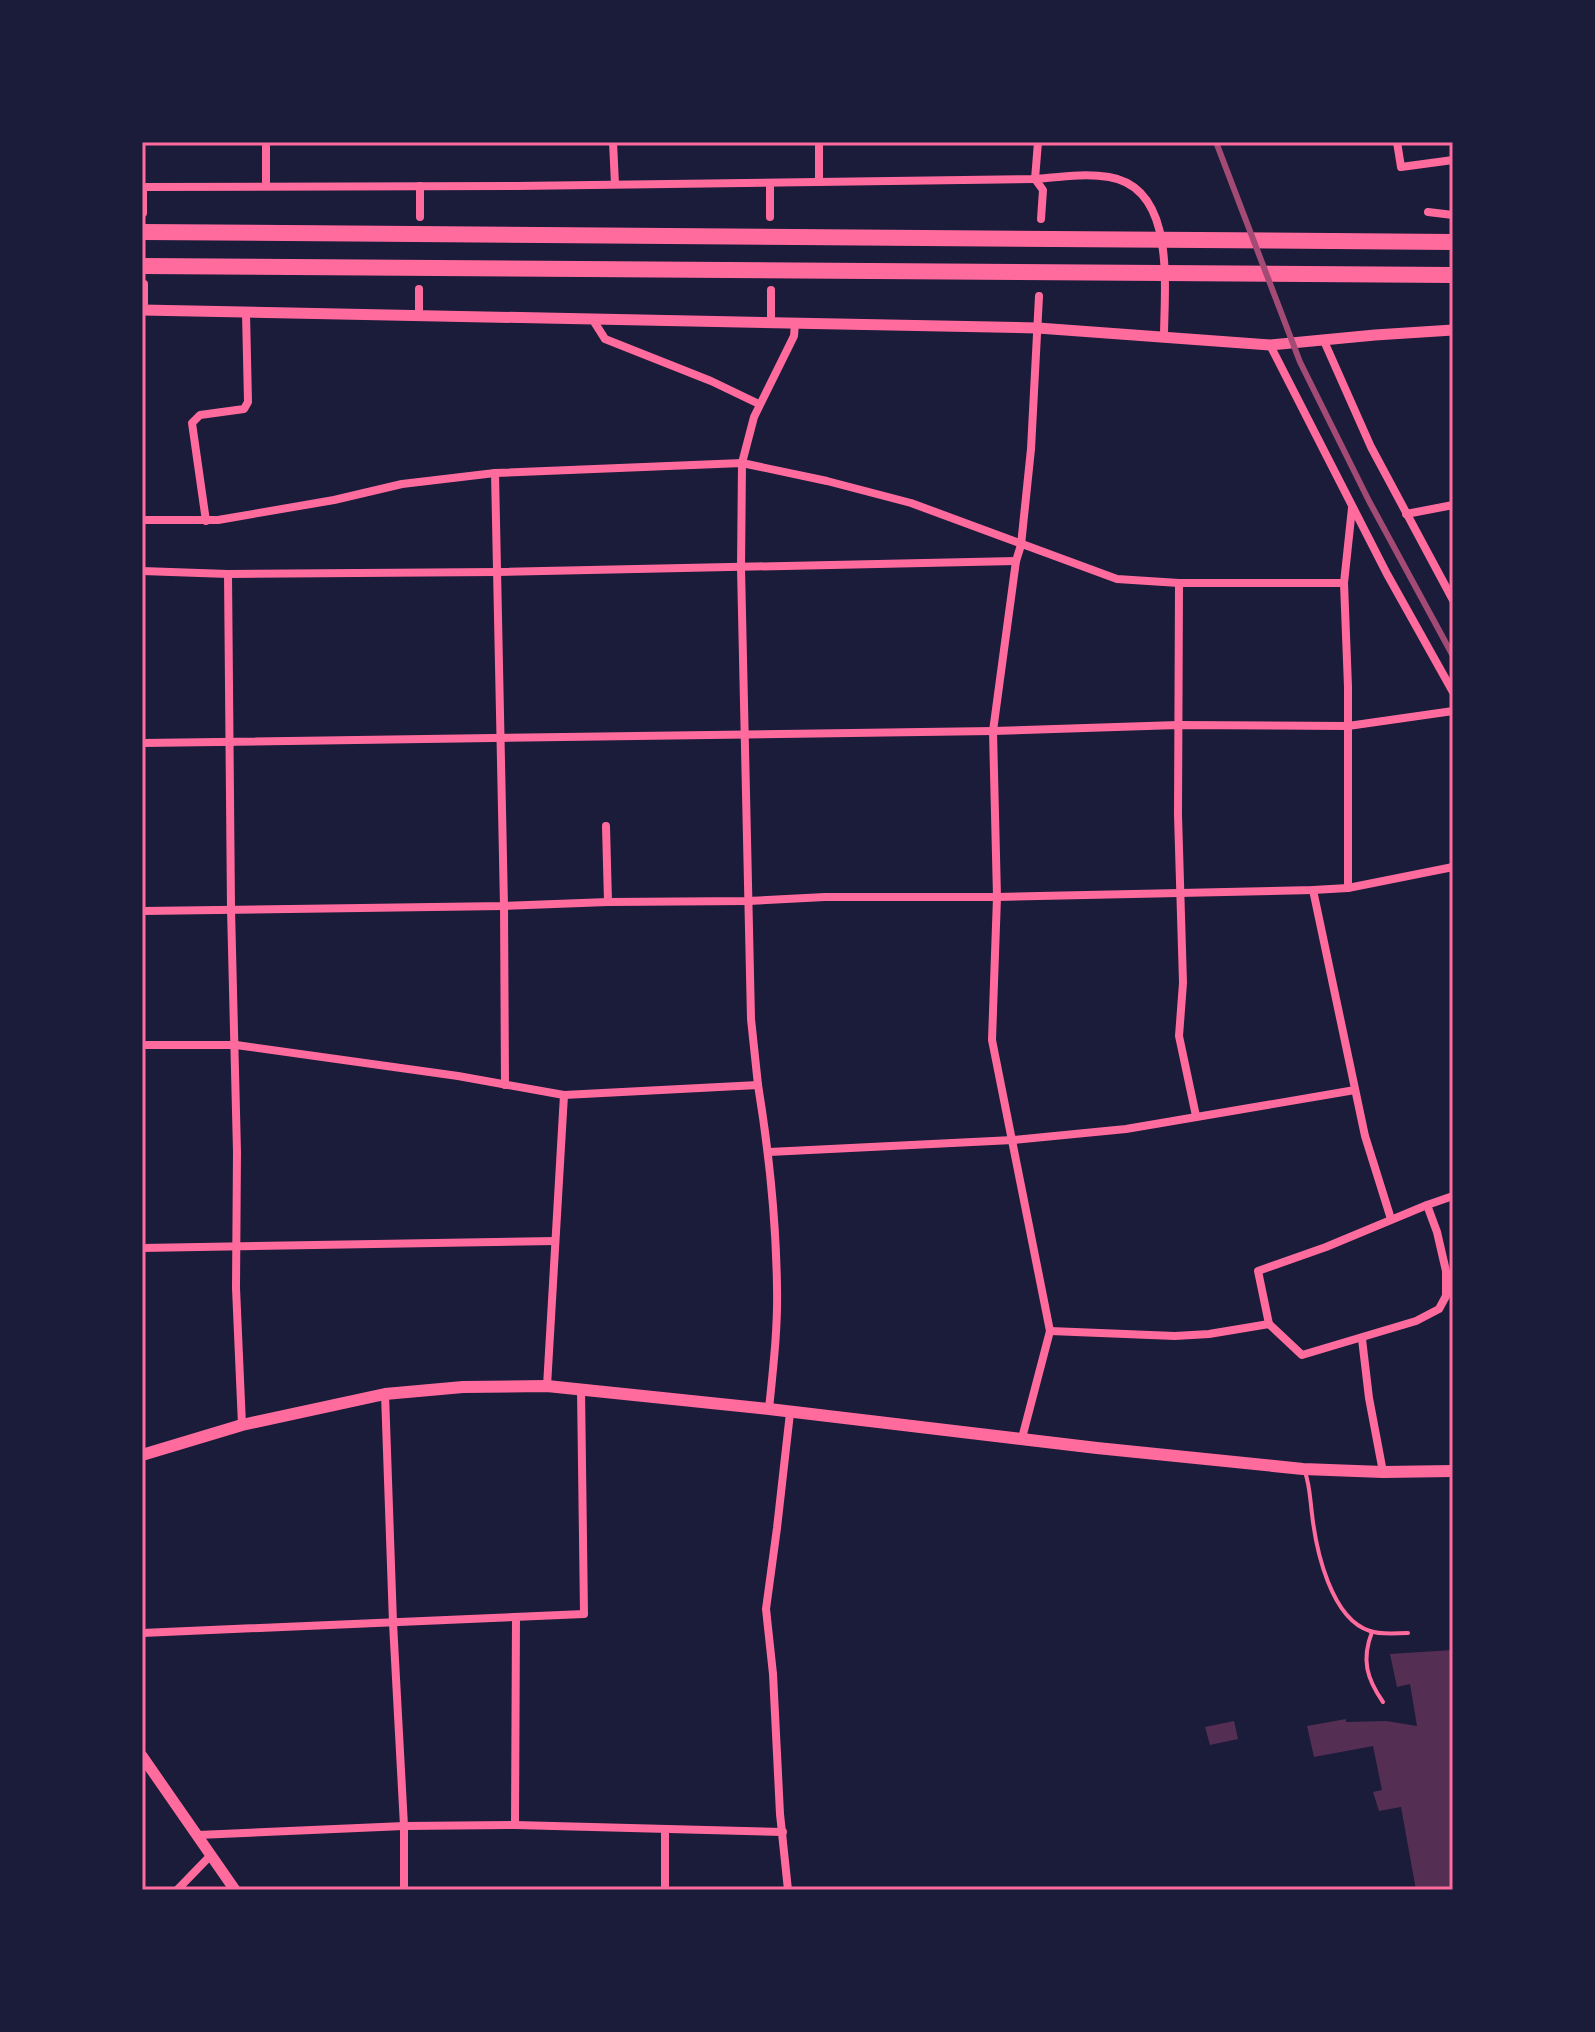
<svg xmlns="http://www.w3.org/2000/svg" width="1595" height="2032" font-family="'Fira Sans',sans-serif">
<rect width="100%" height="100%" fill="#1b1b3a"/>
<g fill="#542f53">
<path d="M1453,1650v240h-37l-15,-83 -22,4 -6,-19 9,-2 -9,-44 -59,11 -7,-31 39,-7v3l40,-1 31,5 -7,-42 -13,3 -7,-33z"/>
<path d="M1234,1721l4,18 -28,6 -5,-18z"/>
</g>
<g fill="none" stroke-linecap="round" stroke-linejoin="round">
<g stroke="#ff6b9d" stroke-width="4">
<path d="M1305,1472c5,14 5,27 7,42 4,36 19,105 58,117 11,4 26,2 38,2"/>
<path d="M1372,1632c-11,28 -5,47 11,70"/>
</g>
<g stroke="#ff6b9d" stroke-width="8">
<path d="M613,142l2,42"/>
<path d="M819,142v40"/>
<path d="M1038,142l-3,37 8,11 -2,29"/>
<path d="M1397,142l4,25 52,-7"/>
<path d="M770,183v34"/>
<path d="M266,186v-44"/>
<path d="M142,187l374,-1 519,-7c24,-2 50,-6 74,-2 68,11 55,111 55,160"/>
<path d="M143,187v26"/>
<path d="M1428,212l25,3"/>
<path d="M420,217v-31"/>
<path d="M771,290v33"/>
<path d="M144,310v-26"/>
<path d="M419,316v-27"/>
<path d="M593,320l12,19 106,42 48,23"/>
<path d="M1324,341l47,106 82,153"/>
<path d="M1270,345l117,229 66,118"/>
<path d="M495,473l9,433 1,179"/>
<path d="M1406,514l47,-9"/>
<path d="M142,520h76l116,-20 68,-16 93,-11 247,-10 85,18 84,22 206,76 62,4h165"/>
<path d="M206,521l-14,-98 8,-8 44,-6 4,-7 -2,-89"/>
<path d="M142,571l86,3 269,-2 519,-11"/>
<path d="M228,574l3,335 6,243 -1,136 6,137"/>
<path d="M1179,583l-1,232 5,168 -4,53 17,80"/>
<path d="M142,743l851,-12 185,-6 170,1 105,-15"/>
<path d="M606,826l2,76"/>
<path d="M1348,888v-201l-4,-104 8,-75"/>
<path d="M1313,890l52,246 26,83"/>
<path d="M142,911l362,-5 104,-4 140,-1 77,-4h172l316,-7 35,-2 105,-21"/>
<path d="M142,1045h94l222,31 106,19 194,-10 -7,-66 -10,-451 1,-105 12,-46 40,-81 1,-13"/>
<path d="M758,1085c11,67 18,134 19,202 1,41 -4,82 -8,122"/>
<path d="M769,1152l244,-12 113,-11 229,-39"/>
<path d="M142,1248l413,-7"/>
<path d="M1269,1324l-11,-53 68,-24 101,-42 26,-9"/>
<path d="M1050,1331l125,5 34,-2 60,-10 33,31 114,-34 23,-12 7,-13v-25l-9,-39 -10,-27"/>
<path d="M1362,1339l7,59 14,74"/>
<path d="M547,1386l17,-291"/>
<path d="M385,1394l8,229 11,203v64"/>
<path d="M1022,1438l28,-107 -58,-291 5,-143 -4,-166 23,-170 5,-16 10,-96 8,-153"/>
<path d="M142,1633l442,-19 -3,-225"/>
<path d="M515,1825l1,-208"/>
<path d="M665,1830v60"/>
<path d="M198,1835l206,-9 111,-1 268,7"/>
<path d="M177,1890l34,-35"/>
<path d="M788,1890l-8,-76 -7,-140 -7,-65 11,-81 13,-115"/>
</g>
<g stroke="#ff6b9d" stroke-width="11">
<path d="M142,310l896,18 232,17 105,-10 78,-5"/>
<path d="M142,1756l93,134"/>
</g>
<path stroke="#ff6b9d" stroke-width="12" d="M142,1455l100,-30 143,-31 78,-7 84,-1 222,23 328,39 206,21 80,3 70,-1"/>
<g stroke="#ff6b9d" stroke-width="16">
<path d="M142,232l1311,10"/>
<path d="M142,266l1311,9"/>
</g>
<path stroke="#a44b75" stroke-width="6" d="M1216,142l84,220 69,139 84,155"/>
</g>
<rect width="1595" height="2032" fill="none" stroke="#1b1b3a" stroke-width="288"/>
<rect x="144" y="144" width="1307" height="1744" fill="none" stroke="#ff6b9d" stroke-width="3"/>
</svg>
